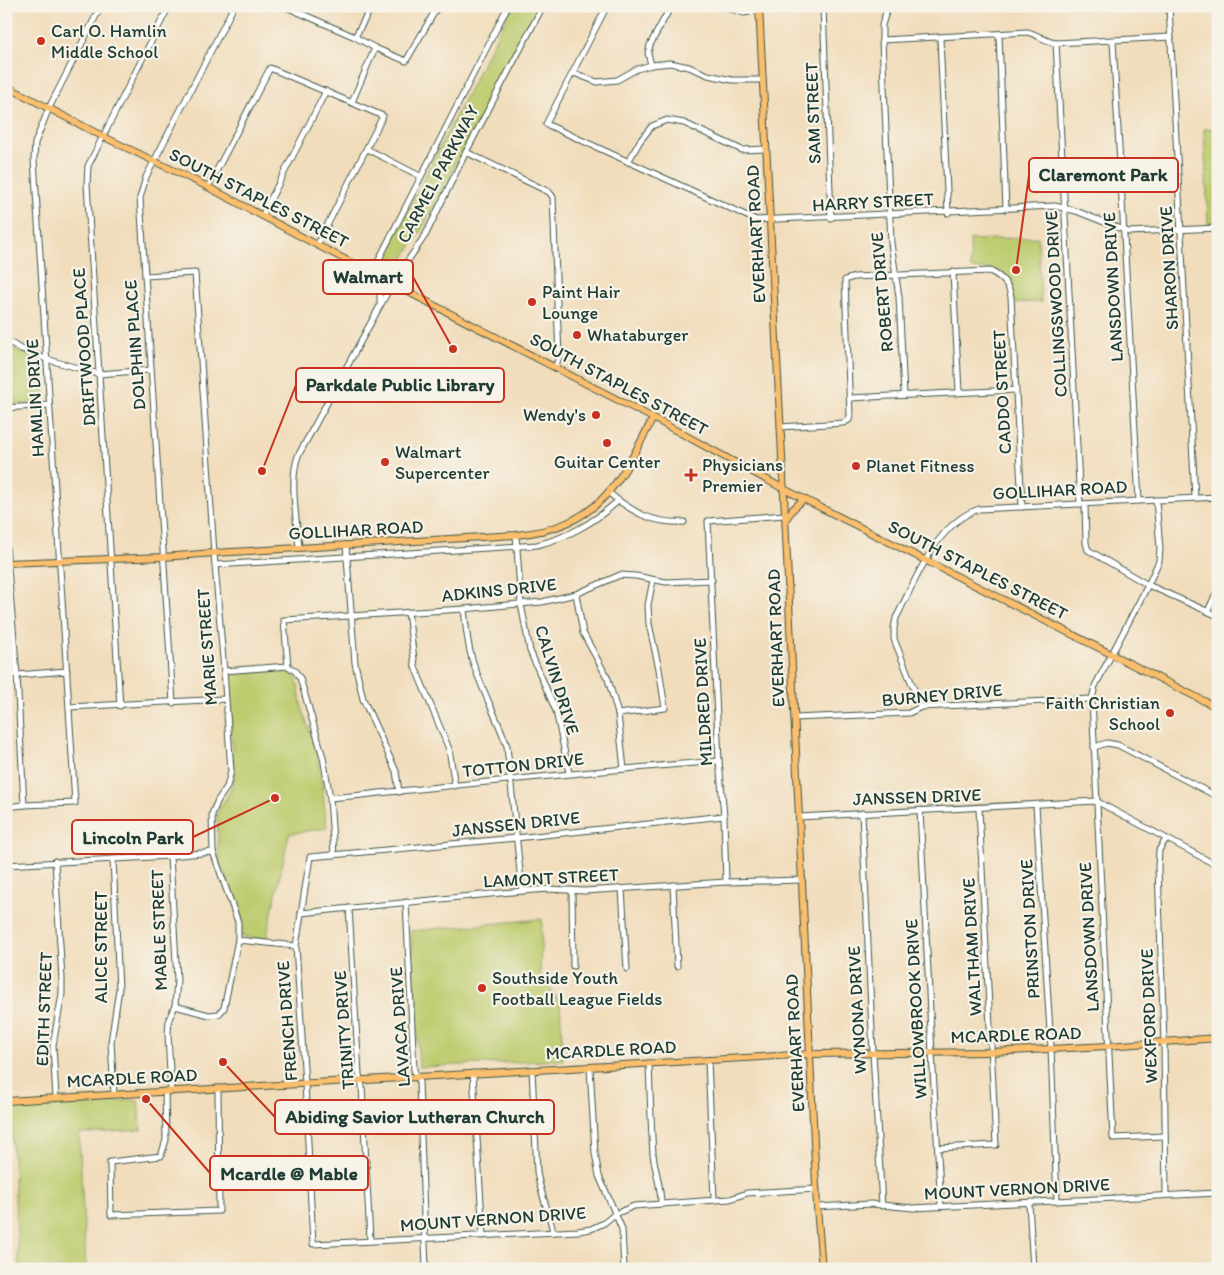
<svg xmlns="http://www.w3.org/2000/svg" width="1224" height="1275" font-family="Itim,sans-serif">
<rect width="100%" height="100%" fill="#f7f3e8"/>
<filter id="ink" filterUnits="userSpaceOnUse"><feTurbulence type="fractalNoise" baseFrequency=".02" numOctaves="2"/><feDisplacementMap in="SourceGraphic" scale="10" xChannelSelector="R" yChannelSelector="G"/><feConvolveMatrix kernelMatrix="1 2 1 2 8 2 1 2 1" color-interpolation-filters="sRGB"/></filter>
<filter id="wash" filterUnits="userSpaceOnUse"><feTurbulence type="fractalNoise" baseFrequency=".0096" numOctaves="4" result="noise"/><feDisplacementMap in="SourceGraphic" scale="20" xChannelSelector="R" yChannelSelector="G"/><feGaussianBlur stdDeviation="1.12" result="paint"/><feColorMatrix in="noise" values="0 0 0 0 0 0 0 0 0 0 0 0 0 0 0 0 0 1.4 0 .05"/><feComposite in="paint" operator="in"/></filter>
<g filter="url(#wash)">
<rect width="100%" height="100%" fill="#f1ddbc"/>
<g fill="#becc6f" stroke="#6e8452">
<path d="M512,6h26l-115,221 -30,48 -15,-7z"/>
<path d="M1204,129h14v94l-10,1z"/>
<path d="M1038,237l3,65 -27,1c-2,-28 -16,-36 -43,-34l-1,-29z"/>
<path d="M6,345l35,16 4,35 -6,7 -33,2z"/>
<path d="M288,670c12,5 11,26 14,38 5,17 12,33 16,51 4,23 6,46 9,69l-38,6 -23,106 -25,-4 1,-15 -2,-9 -21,-52 -2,-46 13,-23 4,-11 -6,-105 2,-2z"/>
<path d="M542,919l-2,56 20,27 3,58 -144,7 -8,-136z"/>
<path d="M138,1100l3,30 -62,4 7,135h-67l-9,-162z"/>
</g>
</g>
<g filter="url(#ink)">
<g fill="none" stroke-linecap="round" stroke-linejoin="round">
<g stroke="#3e5548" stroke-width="7">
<g id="minor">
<path d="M284,6l71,31 20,11 31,13 32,-55"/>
<path d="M607,6l-61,118 210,96 299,-14 21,5 53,21 89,-4"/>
<path d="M722,6l22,7 15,-3"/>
<path d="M823,6l8,212"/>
<path d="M888,6l-6,19v15l9,203 8,54 5,98"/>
<path d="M1169,6l26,492"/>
<path d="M999,35l7,174"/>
<path d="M355,37l17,-31"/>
<path d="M940,38l8,175"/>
<path d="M882,40l145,-8c11,2 18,10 29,11l115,-6"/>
<path d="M1113,41l26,460"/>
<path d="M1056,43l24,461"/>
<path d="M651,65l-3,-12 2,-8 21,-39"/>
<path d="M574,73l23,9 20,-2 20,-11 14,-4 19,-2 19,4 19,8 24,5h31"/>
<path d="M352,102l23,-54"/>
<path d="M367,149l53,27"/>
<path d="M466,152l83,40 4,5 6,160 -4,11"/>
<path d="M628,162l12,-21 12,-15 15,-6 17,3 58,27 24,-1"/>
<path d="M208,187l62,-119 113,48 -66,129"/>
<path d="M262,216l64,-125"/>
<path d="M953,272l6,120"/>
<path d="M372,273l136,-267"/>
<path d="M145,276l50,-3 19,280 10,118 7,100 -4,16 -9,13 -6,14 1,38 25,70v18l-14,68 -5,6 -10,1 -34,-9"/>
<path d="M377,276l3,15v12"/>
<path d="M6,340l13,8 27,11 53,15 51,-4"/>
<path d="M850,398l165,-8"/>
<path d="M6,408l43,-3"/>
<path d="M780,427l63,-4 6,-3 1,-5 -5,-135 9,-3 136,-6c12,6 19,13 21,26l11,210"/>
<path d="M609,493c23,19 44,31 75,29"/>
<path d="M1156,500l4,48 -1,13 -11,24 -53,101 -3,13 21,439 52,-2"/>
<path d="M1085,504l1,39 2,7 60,35 70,31"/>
<path d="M516,535l5,69 9,47 26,60 13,62"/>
<path d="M6,545l11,130 7,130"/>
<path d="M346,545l9,118 8,36 33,72 3,21"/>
<path d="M299,548c-2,-26 -10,-68 -1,-92l94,-172 34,-50 40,-82 77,-146"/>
<path d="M215,565l322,-20c32,-8 56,-22 81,-44"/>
<path d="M576,594l7,39 25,46 10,35 6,55"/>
<path d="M464,609c2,17 3,34 8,50 9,30 25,58 35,87l15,145"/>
<path d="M1208,611l10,-22"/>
<path d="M408,612l7,55 34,82 6,37"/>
<path d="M224,671l64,-5"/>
<path d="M6,673l11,2 50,-4"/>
<path d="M173,703l-33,-505 6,-21 88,-171"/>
<path d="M120,706l-33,-522 1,-18 81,-160"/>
<path d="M69,707l156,-8"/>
<path d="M921,707l-27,-68v-11l2,-10c20,-38 40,-95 83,-109l239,-12"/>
<path d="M618,714l47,-6 -6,-39 -10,-45 -1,-19 5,-25"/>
<path d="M794,718l115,-5 12,-6 171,-8"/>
<path d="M1094,747l13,-4 11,2 100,52"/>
<path d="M330,798c130,-13 259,-27 389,-37"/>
<path d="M1036,805l15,243 6,153"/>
<path d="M6,807l18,-2 51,-2 -41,-643 1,-17 14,-35 52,-102"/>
<path d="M920,810l12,243 9,153"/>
<path d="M862,813l11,240 9,153"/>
<path d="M724,816l-208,22 -206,19 -14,89 9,137 8,161 265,-13 13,-2 13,-6 11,-9 19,-8 96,-7 17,-6 70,-4"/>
<path d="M799,817l297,-16 122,65"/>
<path d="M1166,839l-7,11 -1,17 6,175 2,153"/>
<path d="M334,855l-4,-57 -7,-41 -23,-79 -5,-7 -7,-5 -4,-46 180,-11 78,-7 34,-8 44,-19 16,1 30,6 46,-2"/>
<path d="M170,856l7,124 -2,26 -6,13 -1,15 3,57"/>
<path d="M113,859l6,130 -8,53 3,52"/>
<path d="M55,861l7,118v15l-9,51 3,53"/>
<path d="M6,865l164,-9 43,-4"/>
<path d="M726,882l-2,-66 -5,-55 -11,-240 77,-6"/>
<path d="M673,885l4,81"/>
<path d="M1218,888v15"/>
<path d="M622,889l5,80"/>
<path d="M572,890l1,76"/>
<path d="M406,902l8,168 5,12 7,187"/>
<path d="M349,908l10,166 3,12 8,154"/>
<path d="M301,913l221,-22 27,-2 35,2 142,-9 76,-2"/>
<path d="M238,940l58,6"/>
<path d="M708,1060l6,139"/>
<path d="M649,1063c1,30 2,61 4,91 2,17 8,32 8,50"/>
<path d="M590,1067l5,86 4,23 23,53 2,40"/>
<path d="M532,1070l5,102c3,20 12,39 16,60"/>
<path d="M473,1073l10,163"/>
<path d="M165,1091l1,49 -5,16 -51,6 1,53 108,-4 -1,-123"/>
<path d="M938,1148l58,-3 -17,-336"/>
<path d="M1029,1203l4,66"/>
<path d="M817,1207l54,-3 42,4 305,-15"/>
</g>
</g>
<g stroke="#3e5548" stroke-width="8">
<g id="major">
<path d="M759,6l26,509 32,692 5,62"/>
<path d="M6,86l96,50 106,51 109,58 336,173 131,71 434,219"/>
<path d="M786,519l7,-10 11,-10"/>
<path d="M6,563l157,-6 51,-4 302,-18c82,-8 103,-50 137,-117"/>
<path d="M6,1101l805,-47 180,-2 117,-6 110,-8"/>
</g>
</g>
<use href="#minor" stroke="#fff" stroke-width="5"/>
<use href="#major" stroke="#fabe6d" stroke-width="6"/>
</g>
</g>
<g fill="#c8321e" stroke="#f7f3e8" stroke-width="2">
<circle cx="41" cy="41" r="5"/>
<circle cx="532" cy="302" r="5"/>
<circle cx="577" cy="335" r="5"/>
<circle cx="596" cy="415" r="5"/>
<circle cx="607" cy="443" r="5"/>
<circle cx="385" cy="462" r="5"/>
<circle cx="856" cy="466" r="5"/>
<path d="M688.5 467.5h5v5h5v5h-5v5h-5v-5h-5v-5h5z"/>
<circle cx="1170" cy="713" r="5"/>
<circle cx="482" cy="988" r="5"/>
</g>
<g text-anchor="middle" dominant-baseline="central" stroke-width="4.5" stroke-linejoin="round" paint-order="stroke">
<g font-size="18" fill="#1f3d34" stroke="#f7f3e8" text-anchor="start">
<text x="51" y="31">Carl O. Hamlin<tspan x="51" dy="21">Middle School</tspan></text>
<text x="542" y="292">Paint Hair<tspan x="542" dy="21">Lounge</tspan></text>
<text x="587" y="335">Whataburger</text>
<text x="586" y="415" text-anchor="end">Wendy's</text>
<text x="395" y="452">Walmart<tspan x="395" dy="21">Supercenter</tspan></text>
<text x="607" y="462" text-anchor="middle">Guitar Center</text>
<text x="702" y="465">Physicians<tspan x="702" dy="21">Premier</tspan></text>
<text x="866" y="466">Planet Fitness</text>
<text x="1160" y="703" text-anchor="end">Faith Christian<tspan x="1160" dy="21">School</tspan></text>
<text x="492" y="978">Southside Youth<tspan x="492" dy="21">Football League Fields</tspan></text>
</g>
<g font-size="18" fill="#1f3d34" stroke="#f7f3e8">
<text transform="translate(813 113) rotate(-92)">SAM STREET</text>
<text transform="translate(438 174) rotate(-62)">CARMEL PARKWAY</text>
<text transform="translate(259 198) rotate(27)">SOUTH STAPLES STREET</text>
<text transform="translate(873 202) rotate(-3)">HARRY STREET</text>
<text transform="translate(756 234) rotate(-93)">EVERHART ROAD</text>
<text transform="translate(1169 268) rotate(-93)">SHARON DRIVE</text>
<text transform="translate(1113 287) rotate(-93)">LANSDOWN DRIVE</text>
<text transform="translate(882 292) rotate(-95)">ROBERT DRIVE</text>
<text transform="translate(1056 304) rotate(-93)">COLLINGSWOOD DRIVE</text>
<text transform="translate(135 345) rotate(-94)">DOLPHIN PLACE</text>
<text transform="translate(84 347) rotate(-94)">DRIFTWOOD PLACE</text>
<text transform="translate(619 384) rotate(28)">SOUTH STAPLES STREET</text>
<text transform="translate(1002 392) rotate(-93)">CADDO STREET</text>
<text transform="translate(35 398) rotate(-93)">HAMLIN DRIVE</text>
<text transform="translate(1060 490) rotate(-3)">GOLLIHAR ROAD</text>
<text transform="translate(356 530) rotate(-3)">GOLLIHAR ROAD</text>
<text transform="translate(978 570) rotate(27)">SOUTH STAPLES STREET</text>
<text transform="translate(499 590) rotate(-6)">ADKINS DRIVE</text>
<text transform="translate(776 638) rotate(-92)">EVERHART ROAD</text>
<text transform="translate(207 647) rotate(-94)">MARIE STREET</text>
<text transform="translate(557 680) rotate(73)">CALVIN DRIVE</text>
<text transform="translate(942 695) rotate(-5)">BURNEY DRIVE</text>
<text transform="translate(703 702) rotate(-93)">MILDRED DRIVE</text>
<text transform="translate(523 765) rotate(-6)">TOTTON DRIVE</text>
<text transform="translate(917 797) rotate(-2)">JANSSEN DRIVE</text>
<text transform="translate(516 824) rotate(-6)">JANSSEN DRIVE</text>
<text transform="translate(551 878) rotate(-3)">LAMONT STREET</text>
<text transform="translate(1030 929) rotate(-93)">PRINSTON DRIVE</text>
<text transform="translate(159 930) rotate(-92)">MABLE STREET</text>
<text transform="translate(1089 937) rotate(-93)">LANSDOWN DRIVE</text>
<text transform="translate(101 947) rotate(-90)">ALICE STREET</text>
<text transform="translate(972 947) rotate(-93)">WALTHAM DRIVE</text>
<text transform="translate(44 1009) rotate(-88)">EDITH STREET</text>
<text transform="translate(916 1009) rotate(-93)">WILLOWBROOK DRIVE</text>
<text transform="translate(857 1010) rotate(-93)">WYNONA DRIVE</text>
<text transform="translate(1149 1016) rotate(-92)">WEXFORD DRIVE</text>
<text transform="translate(287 1021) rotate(-94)">FRENCH DRIVE</text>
<text transform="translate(400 1027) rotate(-94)">LAVACA DRIVE</text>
<text transform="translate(344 1030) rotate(-94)">TRINITY DRIVE</text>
<text transform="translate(1016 1035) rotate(-2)">MCARDLE ROAD</text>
<text transform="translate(795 1043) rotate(-93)">EVERHART ROAD</text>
<text transform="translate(611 1050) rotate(-3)">MCARDLE ROAD</text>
<text transform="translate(132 1078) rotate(-3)">MCARDLE ROAD</text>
<text transform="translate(1017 1189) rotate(-3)">MOUNT VERNON DRIVE</text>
<text transform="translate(493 1219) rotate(-4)">MOUNT VERNON DRIVE</text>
</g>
</g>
<path fill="none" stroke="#c8321e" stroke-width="2" d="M1016 270L1029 175M453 349L413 277M262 471L296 385M275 798L193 837M223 1062L275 1117M146 1099L210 1173"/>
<g fill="#c8321e" stroke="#f7f3e8" stroke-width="2">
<circle cx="1016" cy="270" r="5"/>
<circle cx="453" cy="349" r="5"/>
<circle cx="262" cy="471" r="5"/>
<circle cx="275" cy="798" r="5"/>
<circle cx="223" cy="1062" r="5"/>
<circle cx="146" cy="1099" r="5"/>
</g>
<g fill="#f7f3e8" stroke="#c8321e" stroke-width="2">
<rect x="1029" y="158" width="149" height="34" rx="5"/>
<rect x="323" y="260" width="90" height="34" rx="5"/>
<rect x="296" y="368" width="208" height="34" rx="5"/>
<rect x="72" y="820" width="121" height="34" rx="5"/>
<rect x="275" y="1100" width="279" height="34" rx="5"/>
<rect x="210" y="1156" width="158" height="34" rx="5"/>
</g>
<g font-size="19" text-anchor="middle" font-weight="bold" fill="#1f3d34">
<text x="1103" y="181">Claremont Park</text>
<text x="368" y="283">Walmart</text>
<text x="400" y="391">Parkdale Public Library</text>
<text x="133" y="844">Lincoln Park</text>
<text x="415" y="1123">Abiding Savior Lutheran Church</text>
<text x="289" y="1180">Mcardle @ Mable</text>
</g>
<rect width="1224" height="1275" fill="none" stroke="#f7f3e8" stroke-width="25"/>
</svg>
